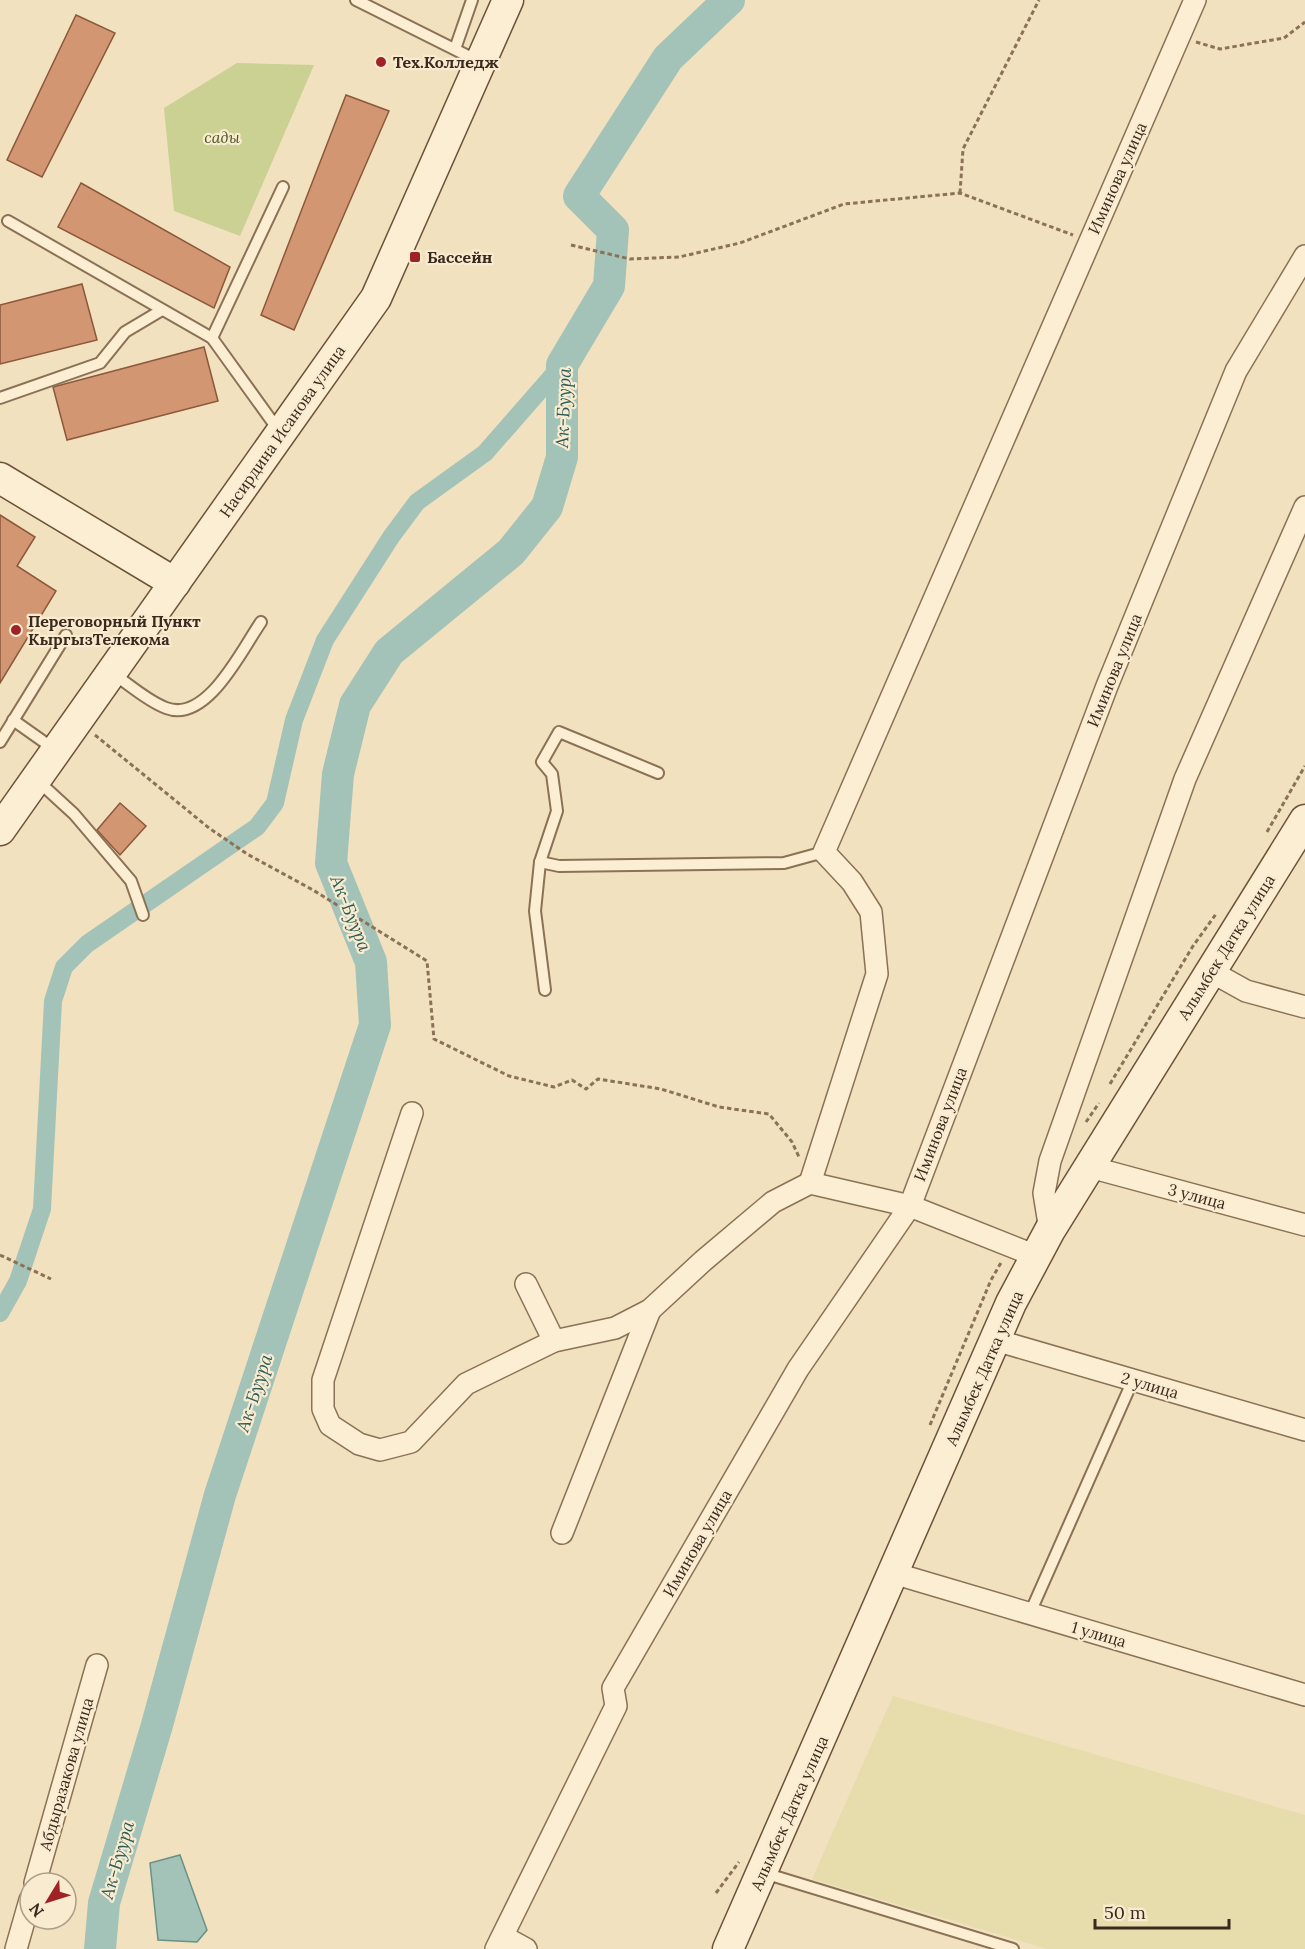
<svg xmlns="http://www.w3.org/2000/svg" width="1305" height="1949" font-family="Lora,serif">
<rect width="100%" height="100%" fill="#f1e1bf"/>
<path fill="#e7dcac" d="M893,1696l412,119v134h-258l-235,-70z"/>
<path fill="#cbd093" d="M237,63l77,2 -74,171 -66,-25 -10,-103z"/>
<path fill="#a3c3b8" stroke="#699186" stroke-width="1.5" d="M180,1855l27,75 -10,12 -39,-2 -8,-77z"/>
<g fill="none" stroke-linecap="round" stroke-linejoin="round">
<path stroke="#a3c3b8" stroke-width="18" d="M0,1313l18,-32 24,-72 11,-208 11,-34 23,-23 170,-117 18,-24 19,-83 31,-80 66,-103 26,-35 68,-49 77,-88"/>
<path stroke="#a3c3b8" stroke-width="32" d="M100,1949l4,-46 53,-178 63,-230 155,-470 -4,-63 -40,-99 7,-89 17,-69 34,-53 122,-100 36,-45 15,-50v-92l47,-79 4,-56 -34,-34 89,-138 61,-58"/>
</g>
<g fill="#d29772" stroke="#8c583a" stroke-width="1.5">
<path d="M76,15l39,18 -73,144 -35,-17z"/>
<path d="M346,95l43,16 -95,219 -33,-15z"/>
<path d="M81,183l149,84 -16,41 -156,-81z"/>
<path d="M82,284l15,56 -97,24v-59z"/>
<path d="M204,347l14,54 -151,39 -14,-53z"/>
<path d="M0,515l35,22 -18,29 39,25 -56,92z"/>
<path d="M120,803l26,23 -26,29 -23,-25z"/>
</g>
<g fill="none" stroke-linecap="round" stroke-linejoin="round">
<g stroke="#8b7156" stroke-width="14">
<g id="lane">
<path d="M356,0l122,61"/>
<path d="M455,49l17,-49"/>
<path d="M8,221l204,117 67,93"/>
<path d="M212,338l71,-151"/>
<path d="M0,398l100,-35 25,-31 37,-22"/>
<path d="M112,673c17,11 35,28 54,35 41,16 76,-59 95,-86"/>
<path d="M13,720l41,29"/>
<path d="M0,742l66,-107"/>
<path d="M38,781l36,33 57,67 12,34"/>
<path d="M540,862l19,4 225,-3 40,-11"/>
<path d="M545,990l-10,-79 5,-49 17,-51 -5,-37 -10,-12 17,-30 99,41"/>
<path d="M1030,1613l103,-233"/>
<path d="M764,1873l249,76"/>
</g>
</g>
<g stroke="#8b7156" stroke-width="24">
<g id="street">
<path d="M1210,971l36,20 59,16"/>
<path d="M412,1113l-89,267v29l7,16 29,19 21,6 31,-8 55,-58 88,-43 61,-13 35,-18 53,-49 70,-59 37,-19 100,23 126,50"/>
<path d="M1090,1167l215,58"/>
<path d="M810,1183l67,-209 -6,-62 -19,-30 -28,-30 371,-852"/>
<path d="M1050,1230l-6,-37 6,-32 135,-382 120,-272"/>
<path d="M526,1284l28,57"/>
<path d="M995,1340l310,90"/>
<path d="M562,1533l88,-223"/>
<path d="M893,1573l412,122"/>
<path d="M35,1883l62,-218"/>
<path d="M504,1937l22,12"/>
<path d="M16,1949l14,-49"/>
<path d="M496,1949l120,-243 -3,-18 185,-319 112,-163 197,-520 129,-315 69,-115"/>
</g>
</g>
<g stroke="#6d523a" stroke-width="33">
<g id="secondary">
<path d="M0,478l175,105"/>
<path d="M0,830l376,-532 132,-298"/>
<path d="M728,1949l283,-646 39,-73 255,-410"/>
</g>
</g>
<g stroke="#8b7156" stroke-width="3" stroke-dasharray="4.5 3" stroke-linecap="butt">
<path d="M1196,42l24,7 64,-11 21,-16"/>
<path d="M960,193l3,-44 76,-149"/>
<path d="M571,245l59,14 49,-2 61,-14 104,-39 116,-11 113,42"/>
<path d="M95,735l114,93 38,26 66,36 114,71 7,78 75,37 45,11 18,-7 14,9 12,-10 63,10 58,18 50,7 23,28 7,15"/>
<path d="M1267,832l38,-66"/>
<path d="M1110,1084l83,-138 23,-32"/>
<path d="M1086,1122l13,-19"/>
<path d="M0,1255l51,24"/>
<path d="M930,1425l61,-145 11,-19"/>
<path d="M716,1893l23,-31"/>
</g>
<use href="#lane" stroke="#fbeed3" stroke-width="10"/>
<use href="#street" stroke="#fbeed3" stroke-width="21"/>
<use href="#secondary" stroke="#fbeed3" stroke-width="30"/>
</g>
<g fill="#9f2226" stroke="#f8ebd0" stroke-width="2">
<circle cx="381" cy="62" r="6"/>
<rect x="409" y="251" width="12" height="12" rx="3"/>
<circle cx="16" cy="630" r="6"/>
</g>
<g text-anchor="middle" dominant-baseline="central" stroke-width="4.5" stroke-linejoin="round" paint-order="stroke">
<g font-size="16" font-weight="bold" fill="#3a291c" stroke="#f8ebd0" text-anchor="start">
<text x="393" y="62">Тех.Колледж</text>
<text x="427" y="257">Бассейн</text>
<text x="28" y="621">Переговорный Пункт<tspan x="28" dy="18">КыргызТелекома</tspan></text>
</g>
<g font-size="16" font-style="italic" fill="#4c5821" stroke="#f8ebd0">
<text x="222" y="137">сады</text>
</g>
<g font-size="16" fill="#3a291c" stroke="#f8ebd0">
<text transform="translate(1117 178) rotate(-66)">Иминова улица</text>
<text transform="translate(282 431) rotate(-55)">Насирдина Исанова улица</text>
<text transform="translate(1114 670) rotate(-68)">Иминова улица</text>
<text transform="translate(1226 947) rotate(-58)">Алымбек Датка улица</text>
<text transform="translate(940 1124) rotate(-69)">Иминова улица</text>
<text transform="translate(1197 1196) rotate(15)">3 улица</text>
<text transform="translate(984 1368) rotate(-66)">Алымбек Датка улица</text>
<text transform="translate(1150 1385) rotate(16)">2 улица</text>
<text transform="translate(697 1543) rotate(-60)">Иминова улица</text>
<text transform="translate(1099 1634) rotate(16)">1 улица</text>
<text transform="translate(66 1774) rotate(-74)">Абдыразакова улица</text>
<text transform="translate(789 1813) rotate(-66)">Алымбек Датка улица</text>
</g>
<g font-size="18" font-style="italic" fill="#2a5b56" stroke="#f8ebd0">
<text transform="translate(563 408) rotate(-88)">Ак-Буура</text>
<text transform="translate(351 913) rotate(68)">Ак-Буура</text>
<text transform="translate(254 1393) rotate(-72)">Ак-Буура</text>
<text transform="translate(117 1860) rotate(-74)">Ак-Буура</text>
</g>
</g>
<g transform="translate(48 1901) rotate(232)"><circle r="28" fill="#f8ebd0" stroke="#ac9d88" stroke-width="1.5"/>
<path d="M0-4.5L10 22L0 15L-10 22Z" fill="#9f2226"/>
<text y="-9" font-size="16" font-weight="bold" text-anchor="middle" fill="#3a291c">N</text>
</g>
<path d="M1095 1919v9h134v-9" fill="none" stroke="#3a291c" stroke-width="3"/>
<text x="1104" y="1919" font-size="18" fill="#3a291c" stroke="#f8ebd0" stroke-width="4.5" paint-order="stroke">50 m</text>
</svg>
